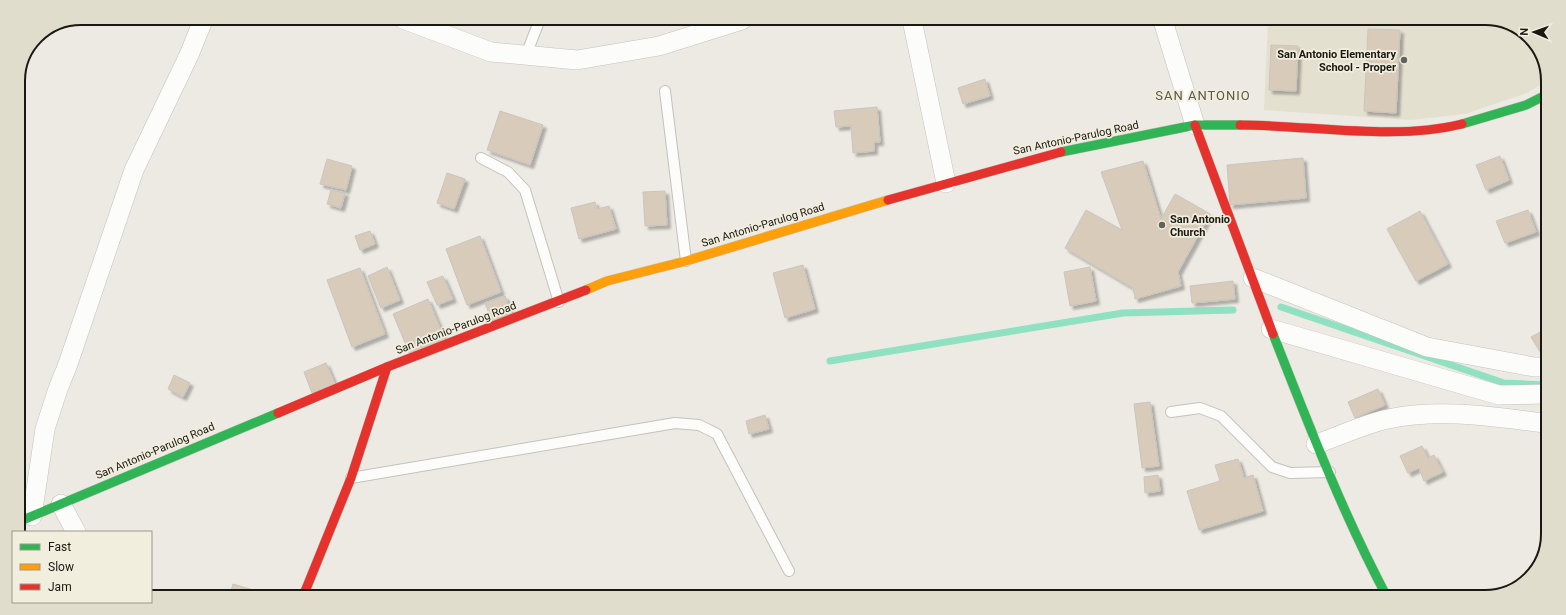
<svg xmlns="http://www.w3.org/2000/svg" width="1566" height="615" font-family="Roboto,sans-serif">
<defs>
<filter id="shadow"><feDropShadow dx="3.5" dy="3.5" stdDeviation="1" flood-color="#0004"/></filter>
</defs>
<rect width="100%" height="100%" fill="#eceae2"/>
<path fill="#e3e0d0" d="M1268,21h237l30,22 13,37 -21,13 -62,21 -54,6 -147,-10z"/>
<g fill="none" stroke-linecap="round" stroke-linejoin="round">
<g stroke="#8fe1c2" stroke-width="7">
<path d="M1281,307l223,76 42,2"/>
<path d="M830,361l293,-48 110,-3"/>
</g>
</g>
<g fill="#d9cbb9" stroke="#c8c5bf" filter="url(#shadow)">
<path d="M1368,29l32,1 -4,83 -32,-2z"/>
<path d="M1271,45l27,1 -2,45 -27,-1z"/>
<path d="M985,79l5,17 -27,8 -5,-16z"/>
<path d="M877,107l3,35h-6v9l-21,2 -2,-27 -15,1 -2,-16z"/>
<path d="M500,111l43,14 -13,40 -43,-15z"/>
<path d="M1500,156l9,24 -23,10 -10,-25z"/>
<path d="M1303,158l3,40 -76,7 -3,-40z"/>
<path d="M327,159l25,7 -6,24 -26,-6z"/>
<path d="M1143,161l18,58 14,-25 35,20 -32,58 3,14 -46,13 -2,-11 -68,-40 21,-38 36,20 -21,-58z"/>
<path d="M447,173l18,6 -11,30 -17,-6z"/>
<path d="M331,190l14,3 -4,15 -14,-4z"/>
<path d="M665,191l2,34 -22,1 -2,-34z"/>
<path d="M595,202l2,7 12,-3 7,23 -37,10 -8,-31z"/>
<path d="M1528,210l8,22 -31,11 -9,-22z"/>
<path d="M1420,211l28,53 -32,17 -29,-52z"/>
<path d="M370,231l5,13 -15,6 -5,-14z"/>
<path d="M480,236l21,56 -34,13 -21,-56z"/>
<path d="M803,265l12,44 -30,9 -12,-45z"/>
<path d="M387,267l13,33 -19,8 -13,-32z"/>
<path d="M1090,267l6,34 -26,5 -6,-34z"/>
<path d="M360,268l25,66 -33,13 -25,-67z"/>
<path d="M443,276l10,23 -16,6 -10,-23z"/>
<path d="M1233,281l2,18 -43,4 -2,-17z"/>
<path d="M505,296l8,21 -20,7 -8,-21z"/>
<path d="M428,299l18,43 -35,15 -18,-43z"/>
<path d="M1546,329v32l-15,-24z"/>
<path d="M326,363l9,21 -23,9 -8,-21z"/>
<path d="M174,375l16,8 -7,14 -15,-8z"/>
<path d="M1378,389l7,16 -30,13 -7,-16z"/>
<path d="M1150,402l9,64 -17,2 -8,-64z"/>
<path d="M765,415l4,14 -20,5 -3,-13z"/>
<path d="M1422,446l6,12 6,-3 9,17 -19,9 -5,-13 -11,5 -8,-17z"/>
<path d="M1238,459l6,19 9,-3 10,36 -64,19 -12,-39 33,-10 -5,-16z"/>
<path d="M1158,475l2,16 -15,2 -1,-16z"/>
<path d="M233,584l27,8v2h-30z"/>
</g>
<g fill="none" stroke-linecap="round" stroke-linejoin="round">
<g stroke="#c3c2bc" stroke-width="12">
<g id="lane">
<path d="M526,55l14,-36"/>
<path d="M665,91l21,170"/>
<path d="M481,158l27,14 17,18 34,112"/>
<path d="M1171,412l29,-4 21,8 51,51 18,6 40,-1"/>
<path d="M351,478l324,-55 24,2 18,9 72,137"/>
</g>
</g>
<g stroke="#c3c2bc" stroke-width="20">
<g id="street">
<path d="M403,19l88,33 86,8 82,-14 83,-26"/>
<path d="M912,20l34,163"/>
<path d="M1163,21l32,104"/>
<path d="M1253,278l174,69 107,20h12"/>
<path d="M1271,329l228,66 47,-1"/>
<path d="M1316,444c24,-8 48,-20 72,-25 53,-11 105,-2 157,4"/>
<path d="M61,504l15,28"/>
<path d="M32,516l13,-87 13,-40 10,-25 66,-194 55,-115 15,-37"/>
</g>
</g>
<g stroke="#c3c2bc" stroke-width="10">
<g id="fast">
<path d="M1462,124l64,-19 22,-11"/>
<path d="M1061,152l134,-27h45"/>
<path d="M1273,334c35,89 69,178 114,263"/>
<path d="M18,522l260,-109"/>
</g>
</g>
<g stroke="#c3c2bc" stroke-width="10">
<path id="slow" d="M586,290l21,-9 79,-20 202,-61"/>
</g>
<g stroke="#c3c2bc" stroke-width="10">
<g id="jam">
<path d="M1195,125l78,209"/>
<path d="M1240,125c70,0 154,16 222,-1"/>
<path d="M888,200l173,-48"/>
<path d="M278,413l109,-46 199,-77"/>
<path d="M304,594l47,-116 36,-111"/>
</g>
</g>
<use href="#lane" stroke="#fcfcfb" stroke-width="10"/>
<use href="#street" stroke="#fcfcfb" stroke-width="19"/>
<use href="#fast" stroke="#30b455" stroke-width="9"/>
<use href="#slow" stroke="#ff9f0a" stroke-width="9"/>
<use href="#jam" stroke="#e5322d" stroke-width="9"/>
</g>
<g fill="#63625b" stroke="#f1eedd" stroke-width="1.5">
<circle cx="1404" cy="60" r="4"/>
<circle cx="1162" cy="225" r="4"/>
</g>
<g text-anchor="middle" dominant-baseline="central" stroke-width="3.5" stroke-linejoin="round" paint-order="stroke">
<g font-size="11" font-weight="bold" fill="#191812" stroke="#f1eedd" text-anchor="end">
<text x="1396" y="54">San Antonio Elementary<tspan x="1396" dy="13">School - Proper</tspan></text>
<text x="1170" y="219" text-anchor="start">San Antonio<tspan x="1170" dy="13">Church</tspan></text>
</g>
<g font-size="11" fill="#191812" stroke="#f1eedd">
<text transform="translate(1076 138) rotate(-12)">San Antonio-Parulog Road</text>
<text transform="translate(763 225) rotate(-17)">San Antonio-Parulog Road</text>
<text transform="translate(456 328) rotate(-21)">San Antonio-Parulog Road</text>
<text transform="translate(155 451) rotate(-23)">San Antonio-Parulog Road</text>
</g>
<g font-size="13" letter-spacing="1" fill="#5b584a" stroke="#f1eedd">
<text x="1203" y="95">SAN ANTONIO</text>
</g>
</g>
<path d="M0 0H1566V615H0ZM81 25H1485A56 56 0 0 1 1541 81V534A56 56 0 0 1 1485 590H81A56 56 0 0 1 25 534V81A56 56 0 0 1 81 25Z" fill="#e0ddcd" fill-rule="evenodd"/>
<path fill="none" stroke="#191812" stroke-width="2" d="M81 25H1485A56 56 0 0 1 1541 81V534A56 56 0 0 1 1485 590H81A56 56 0 0 1 25 534V81A56 56 0 0 1 81 25Z"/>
<rect x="12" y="531" width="140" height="72" fill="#f1eedd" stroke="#9b988c"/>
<rect x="20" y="544" width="20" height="6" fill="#30b455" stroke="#9b988c"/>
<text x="48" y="551" font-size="12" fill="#191812">Fast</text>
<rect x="20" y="564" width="20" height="6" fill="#ff9f0a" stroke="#9b988c"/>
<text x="48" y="571" font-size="12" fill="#191812">Slow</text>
<rect x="20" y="584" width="20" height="6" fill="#e5322d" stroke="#9b988c"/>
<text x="48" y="591" font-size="12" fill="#191812">Jam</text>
<g transform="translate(1534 32) rotate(272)" stroke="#f1eedd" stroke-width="3" paint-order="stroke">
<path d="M0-3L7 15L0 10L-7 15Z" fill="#191812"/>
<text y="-6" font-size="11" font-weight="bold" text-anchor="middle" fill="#191812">N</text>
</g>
</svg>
